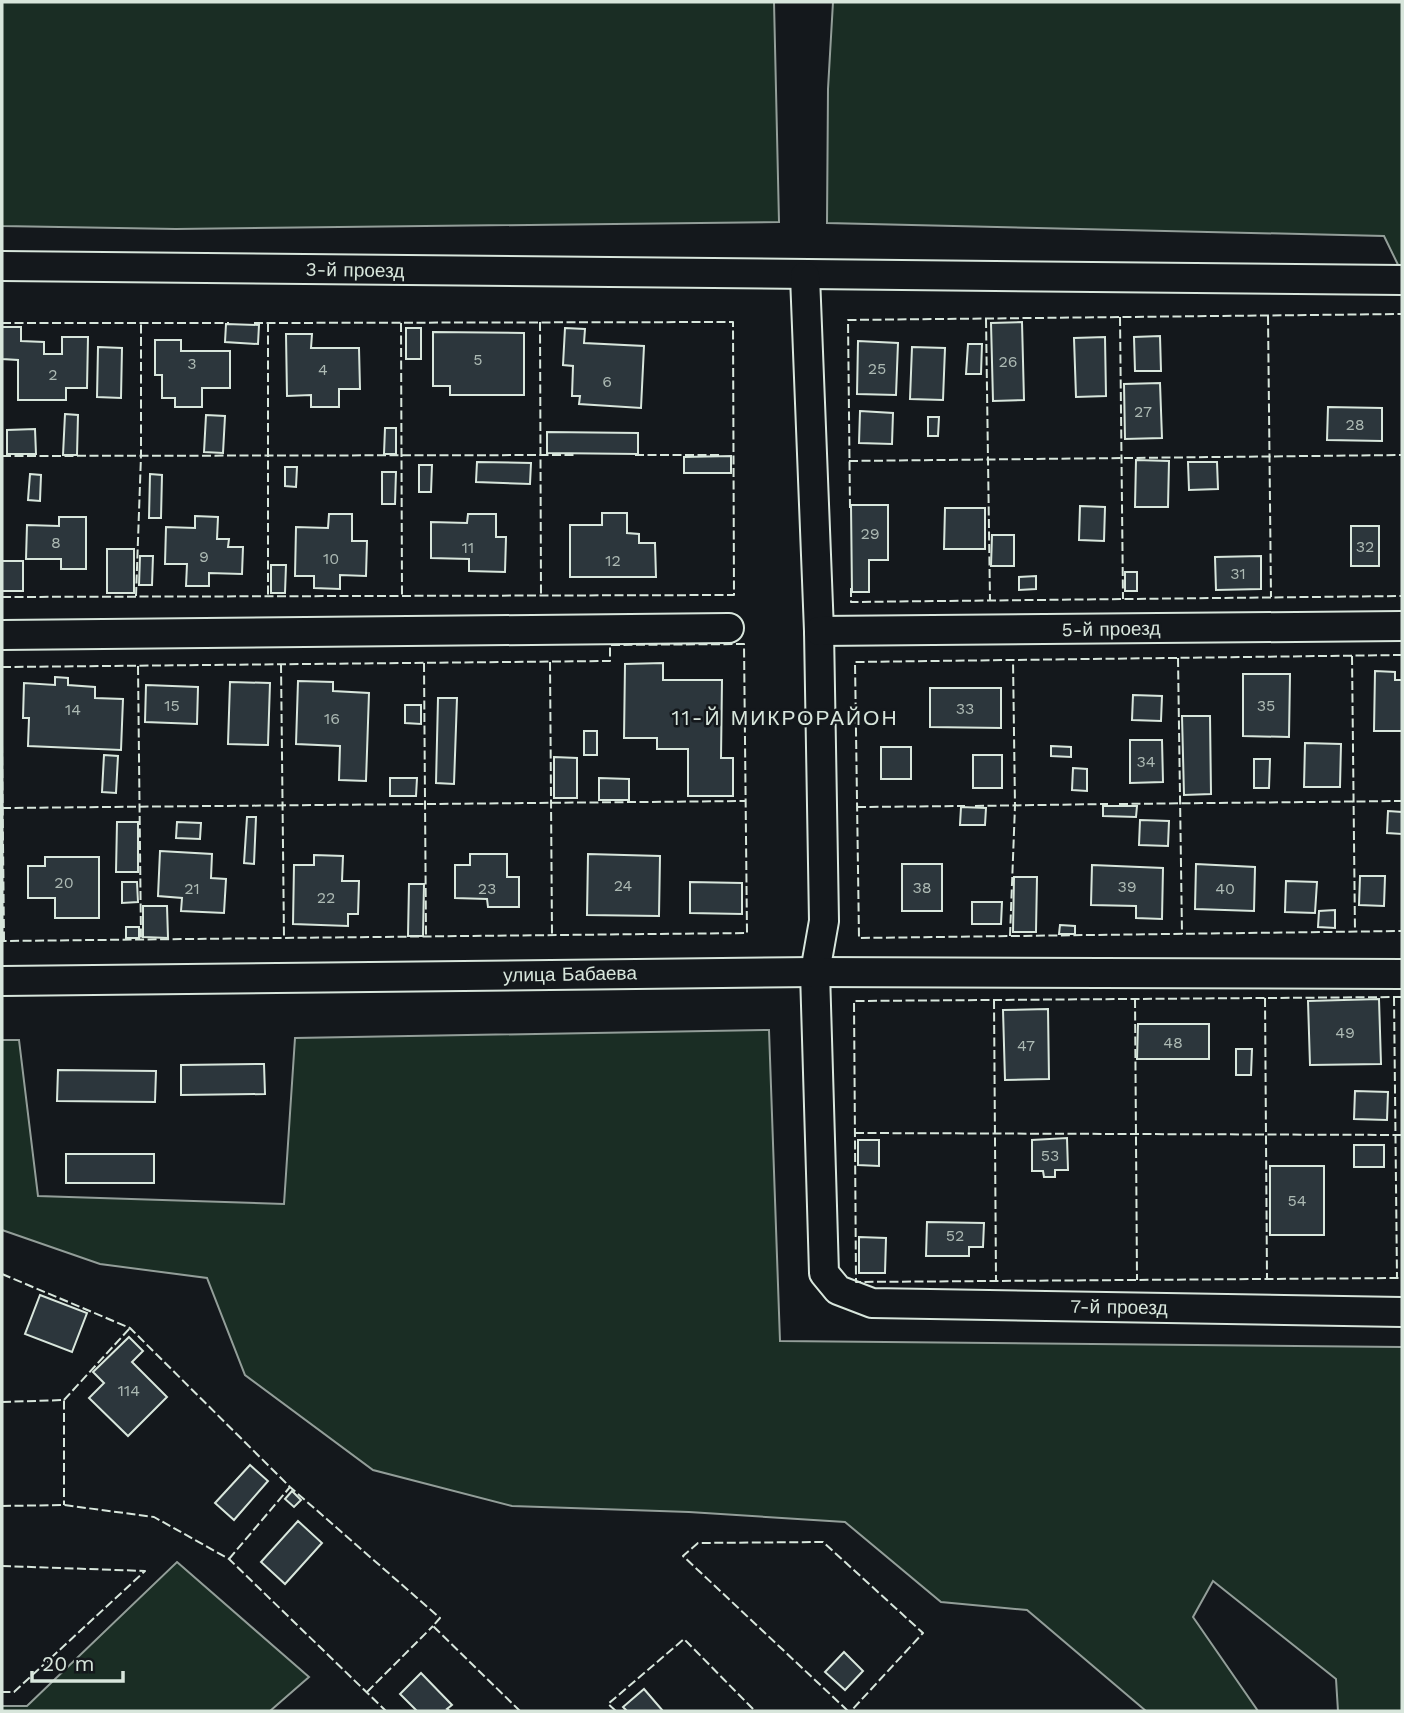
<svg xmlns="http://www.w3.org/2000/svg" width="1404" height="1713" font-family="'Work Sans',sans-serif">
<rect width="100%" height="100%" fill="#14181c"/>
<g fill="#1a2d24" stroke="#939e99" stroke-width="2">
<path d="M2,2h772l5,220 -603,7 -174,-3z"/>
<path d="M833,2h569v271l-18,-37 -557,-13 1,-134z"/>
<path d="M769,1030l11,311 622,6v364h-64l-2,-32 -123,-98 -20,36 65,94h-112l-119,-101 -86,-8 -96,-80 -156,-10 -177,-6 -139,-36 -128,-95 -38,-97 -107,-14 -98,-34v-190h17l19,156 246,8 11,-166z"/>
<path d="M177,1562l132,115 -39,34h-268v-5h25z"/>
</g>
<g fill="#2c363c" stroke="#d8e6dc" stroke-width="2">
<path d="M1022,322l2,78 -31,1 -2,-78z"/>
<path d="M226,324l33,1 -1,19 -33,-2z"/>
<path d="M2,327h19v14l23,1v12h18v-17h26l-1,51h-21v12h-48v-40l-16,-1z"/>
<rect x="406" y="328" width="15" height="31"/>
<path d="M565,328l20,1 -1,14 60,3 -3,62 -62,-4 1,-8h-8l1,-30 -10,-1z"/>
<path d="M433,332l91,1v62h-74v-9h-17z"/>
<path d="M286,334h26l-1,14h48l1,41h-21v18h-28v-12l-24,1z"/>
<path d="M1160,336l1,35h-26l-1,-34z"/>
<path d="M1105,337l1,59 -30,1 -2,-59z"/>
<path d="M155,340h26v11h49v37h-28v19h-27v-9h-13v-23h-7z"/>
<path d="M858,341l40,2 -2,52 -39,-1z"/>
<path d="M968,344h14l-1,30h-15z"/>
<path d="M98,347l24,1 -1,50 -24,-1z"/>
<path d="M912,347l33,1 -2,52 -33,-1z"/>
<path d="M1160,383l2,55 -37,1 -1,-55z"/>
<path d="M1328,407l54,1v33l-55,-1z"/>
<path d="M860,411l33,2 -1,31 -33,-1z"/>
<path d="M65,414l13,1 -1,40h-14z"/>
<path d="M206,415l19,1 -2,37 -19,-1z"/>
<path d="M928,417h11l-1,19h-10z"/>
<path d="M385,428h11v26h-12z"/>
<path d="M35,429l1,25h-29v-24z"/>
<path d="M547,432l91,1v21l-91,-1z"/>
<path d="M731,456v17h-47v-16z"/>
<path d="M1136,460l33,1 -1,46h-33z"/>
<path d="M477,462l54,1 -1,21 -54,-2z"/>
<path d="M1188,462h29l1,27 -29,1z"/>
<path d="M419,465h13l-1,27h-12z"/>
<path d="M285,467h12l-1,20 -11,-1z"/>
<path d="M382,472h14l-1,32h-13z"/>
<path d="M30,474l11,1 -1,26 -12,-1z"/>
<path d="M150,474l12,1 -1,43h-12z"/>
<path d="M851,505h37v55h-19v32h-17z"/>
<path d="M1080,506l25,1 -1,34 -25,-1z"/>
<path d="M945,508h40v41h-41z"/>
<path d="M602,513h25v20l12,1v9h16l1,34h-86v-52h32z"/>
<path d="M329,514h23v27h15l-1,35 -26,-1v14l-26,-1v-12h-19l1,-49 32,1z"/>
<path d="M468,514h28v23h10l-1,35 -36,-1v-12l-38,-1v-36l36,1z"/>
<path d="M195,516l23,1 -1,22h12l-1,8h15l-1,27 -33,-1v13h-23l1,-22h-22l1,-37 29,1z"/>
<path d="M59,517h27v52h-25v-10h-35l1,-34 32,1z"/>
<rect x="1351" y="526" width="28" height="40"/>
<path d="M992,535h22v31h-23z"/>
<rect x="107" y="549" width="27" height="44"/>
<path d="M140,556h13l-1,29h-13z"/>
<path d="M1261,556v33l-45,1 -1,-33z"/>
<rect x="2" y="561" width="21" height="30"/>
<path d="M271,565h15l-1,28h-14z"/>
<rect x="1125" y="572" width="12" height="19"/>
<path d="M1036,576v13l-17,1v-13z"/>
<path d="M663,663v17h59l-1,78h12v38h-45v-47h-31v-11h-33l1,-74z"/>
<path d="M1375,671l20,1v8h7v51h-28z"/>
<path d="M1243,674h47l-1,63 -46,-1z"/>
<path d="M55,677l13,1v7l27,2v11l28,1 -2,51 -93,-4 1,-28h-6l1,-35 31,2z"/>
<path d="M298,681l35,1v9l36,2 -3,88 -27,-1 1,-34 -44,-2z"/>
<path d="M230,682l40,1 -2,62 -40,-1z"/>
<path d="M146,685l52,2 -1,37 -52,-2z"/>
<path d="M930,688h71v40l-71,-1z"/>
<path d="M1133,695l29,1 -1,25 -29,-1z"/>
<path d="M438,698h19l-3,86 -18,-1z"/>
<path d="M405,705h16v19l-16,-1z"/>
<path d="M1182,716h28l1,78 -27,1z"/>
<rect x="584" y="731" width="13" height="24"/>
<path d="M1130,740h32l1,42 -33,1z"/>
<path d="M1305,743l36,1 -1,43h-36z"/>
<path d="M1051,746l20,1v10l-20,-1z"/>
<rect x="881" y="747" width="30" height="32"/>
<path d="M104,755l14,1 -2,37 -14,-1z"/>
<rect x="973" y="755" width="29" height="33"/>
<path d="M554,757l23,1v40h-23z"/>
<path d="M1254,759h16l-1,29h-15z"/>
<path d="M1073,768l14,1v22l-15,-1z"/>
<path d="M390,778h27l-1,18h-26z"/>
<path d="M599,778l30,1v21h-30z"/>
<path d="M1103,806h34l-1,11 -33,-1z"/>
<path d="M961,807l25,1 -1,17h-25z"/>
<path d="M1388,811l14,1v22l-15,-1z"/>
<path d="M247,817h9l-2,47 -10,-1z"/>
<path d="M1140,820l29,1 -1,25 -29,-1z"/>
<path d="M117,822h21v50h-22z"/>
<path d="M177,822l24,1 -1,16 -24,-1z"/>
<path d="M160,851l52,3 -1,24 15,1 -2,34 -43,-2 1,-13 -24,-2z"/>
<path d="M470,854h37v23h12v30h-31l-1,-8 -32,-1v-33h15z"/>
<path d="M588,854l72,2 -1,60 -72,-1z"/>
<path d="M314,855l29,1 -1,25h17l-1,33h-10v12l-55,-2 1,-59h20z"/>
<path d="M45,857h54v61h-44v-20h-27v-32h17z"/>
<rect x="902" y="864" width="40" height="47"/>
<path d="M1196,864l59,3 -1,44 -59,-2z"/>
<path d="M1092,865l71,3 -1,51 -26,-1v-12l-45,-1z"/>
<path d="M1360,876h25l-1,30 -25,-1z"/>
<path d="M1014,877h23l-1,55h-23z"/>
<path d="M1286,881l31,1 -2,31 -30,-1z"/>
<path d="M122,882h15l1,20 -16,1z"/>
<path d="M690,882l52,1v31l-52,-1z"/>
<path d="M409,884h15l-1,52h-15z"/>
<path d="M972,902h30l-1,22h-29z"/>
<path d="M143,906h24l1,32 -25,-1z"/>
<path d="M1335,910v18l-17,-1 1,-16z"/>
<path d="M1060,925l15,1v8h-16z"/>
<rect x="126" y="927" width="13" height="11"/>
<path d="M1379,999l2,65 -71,1 -2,-64z"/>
<path d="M1048,1009l1,70 -44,1 -2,-70z"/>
<path d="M1138,1024h71v35h-72z"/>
<path d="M1236,1049h16l-1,26h-15z"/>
<path d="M264,1064l1,30 -84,1v-30z"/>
<path d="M58,1070l98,1 -1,31 -98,-1z"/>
<path d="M1355,1091l33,1 -1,28 -33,-1z"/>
<path d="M1067,1138l1,32h-13v7h-11l-1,-6h-11v-31z"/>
<path d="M858,1140h21v26l-21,-1z"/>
<rect x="1354" y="1145" width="30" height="22"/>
<rect x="66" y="1154" width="88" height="29"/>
<rect x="1270" y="1166" width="54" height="69"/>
<path d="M927,1222l57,1 -1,24h-14v9h-43z"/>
<path d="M859,1237l27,1 -1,35h-26z"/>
<path d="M40,1295l47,18 -15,39 -47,-18z"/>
<path d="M129,1337l14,14 -11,11 35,35 -39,39 -39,-38 15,-15 -11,-11z"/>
<path d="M250,1465l18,16 -34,39 -19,-17z"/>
<path d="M292,1491l9,9 -7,7 -9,-8z"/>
<path d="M298,1521l24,22 -37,41 -24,-22z"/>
<path d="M844,1652l19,19 -18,19 -20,-18z"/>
<path d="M421,1673l31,32 -5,4 3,2h-33l-17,-17z"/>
<path d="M644,1689l19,22h-36l-4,-4z"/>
</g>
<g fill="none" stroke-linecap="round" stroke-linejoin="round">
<g stroke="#d8e6dc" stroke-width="32">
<g id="street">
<path d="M2,266l1400,14"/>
<path d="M805,276l14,355 5,290 -9,51 9,301 14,17 34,13 530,9"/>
<path d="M819,631l583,-5"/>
<path d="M2,635l727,-7"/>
<path d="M2,981l813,-9 587,2"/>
</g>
</g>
<use href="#street" stroke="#14181c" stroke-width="28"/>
<g stroke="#d8e6dc" stroke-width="2" stroke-dasharray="9 3.5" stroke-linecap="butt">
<path d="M1268,316l3,281"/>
<path d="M1120,317l3,282"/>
<path d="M986,319l4,281"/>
<path d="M540,322l1,274"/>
<path d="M2,323h227"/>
<path d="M268,323v273"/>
<path d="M401,323l1,273"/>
<path d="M635,455h84"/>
<path d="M2,456l574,-1"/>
<path d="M849,461l553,-6"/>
<path d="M850,508l-2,-188 554,-6"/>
<path d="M851,588v14l551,-6"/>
<path d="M136,596l5,-140v-133"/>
<path d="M2,597l732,-2 -1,-273 -479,1"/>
<path d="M1402,655l-547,7 4,276 543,-7"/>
<path d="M1352,656l3,276"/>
<path d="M1178,658l4,276"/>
<path d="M550,662l2,273"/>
<path d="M424,663l2,274"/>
<path d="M281,664l3,274"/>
<path d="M138,666l3,273"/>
<path d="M2,667l608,-6v-16l134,-1 3,289 -745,8"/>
<path d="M2,744l2,197"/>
<path d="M1119,804l283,-3"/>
<path d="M975,806l133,-2"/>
<path d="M857,807l108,-1"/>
<path d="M2,808l744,-7"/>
<path d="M1010,936l5,-130 -2,-146"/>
<path d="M1394,997l3,281"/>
<path d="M1402,997l-548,4 2,281 546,-4"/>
<path d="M1265,998l2,281"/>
<path d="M1135,999l2,281"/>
<path d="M994,1000l2,281"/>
<path d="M855,1133l547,2"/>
<path d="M2,1274l128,54 160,159 150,131 -7,8 87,85"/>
<path d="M64,1400l66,-72"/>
<path d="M2,1402l62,-2v105"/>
<path d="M2,1506l62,-1 90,12 75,42 157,152"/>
<path d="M229,1559l61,-72"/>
<path d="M2,1566l143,5 -131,121h-12"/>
<path d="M367,1692l66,-66"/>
<path d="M616,1711l-8,-7 76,-65 71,72"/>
<path d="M848,1711l-165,-155 15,-13 125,-1 100,91 -72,78"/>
</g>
</g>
<g text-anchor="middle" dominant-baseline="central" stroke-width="5" stroke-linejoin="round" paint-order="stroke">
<g font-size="16" fill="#adbab4">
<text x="478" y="359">5</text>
<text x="1008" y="361">26</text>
<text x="192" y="363">3</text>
<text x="877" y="368">25</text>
<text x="323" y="369">4</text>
<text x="53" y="374">2</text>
<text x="607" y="381">6</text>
<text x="1143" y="411">27</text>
<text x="1355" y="424">28</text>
<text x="870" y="533">29</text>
<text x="56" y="542">8</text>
<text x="1365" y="546">32</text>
<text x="468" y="547">11</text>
<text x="204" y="556">9</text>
<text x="331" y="558">10</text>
<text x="613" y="560">12</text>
<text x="1238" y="573">31</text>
<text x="172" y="705">15</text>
<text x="1266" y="705">35</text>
<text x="965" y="708">33</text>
<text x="73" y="709">14</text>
<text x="332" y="718">16</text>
<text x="1146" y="761">34</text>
<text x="64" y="882">20</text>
<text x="623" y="885">24</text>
<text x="1127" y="886">39</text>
<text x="922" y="887">38</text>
<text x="192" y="888">21</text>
<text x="487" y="888">23</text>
<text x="1225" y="888">40</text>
<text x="326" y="897">22</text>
<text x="1345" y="1032">49</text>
<text x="1173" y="1042">48</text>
<text x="1026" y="1045">47</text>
<text x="1050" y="1155">53</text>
<text x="1297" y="1200">54</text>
<text x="955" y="1235">52</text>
<text x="129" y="1390">114</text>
</g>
<g font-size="19" fill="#d8e6dc" stroke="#14181c">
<text transform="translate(355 270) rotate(1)">3-й проезд</text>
<text transform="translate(1111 629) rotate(-1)">5-й проезд</text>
<text transform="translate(570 974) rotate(-1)">улица Бабаева</text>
<text transform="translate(1119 1307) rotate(1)">7-й проезд</text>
</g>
<g font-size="21" letter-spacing="2" fill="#d8e6dc" stroke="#14181c">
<text x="785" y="717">11-Й МИКРОРАЙОН</text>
</g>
</g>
<rect width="1404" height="1713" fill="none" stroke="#d8e6dc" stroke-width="7"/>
<path d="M32 1671v10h91v-10" fill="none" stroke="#d8e6dc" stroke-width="3.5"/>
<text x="42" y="1671" font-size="21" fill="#d8e6dc" stroke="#14181c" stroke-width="5" paint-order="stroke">20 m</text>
</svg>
